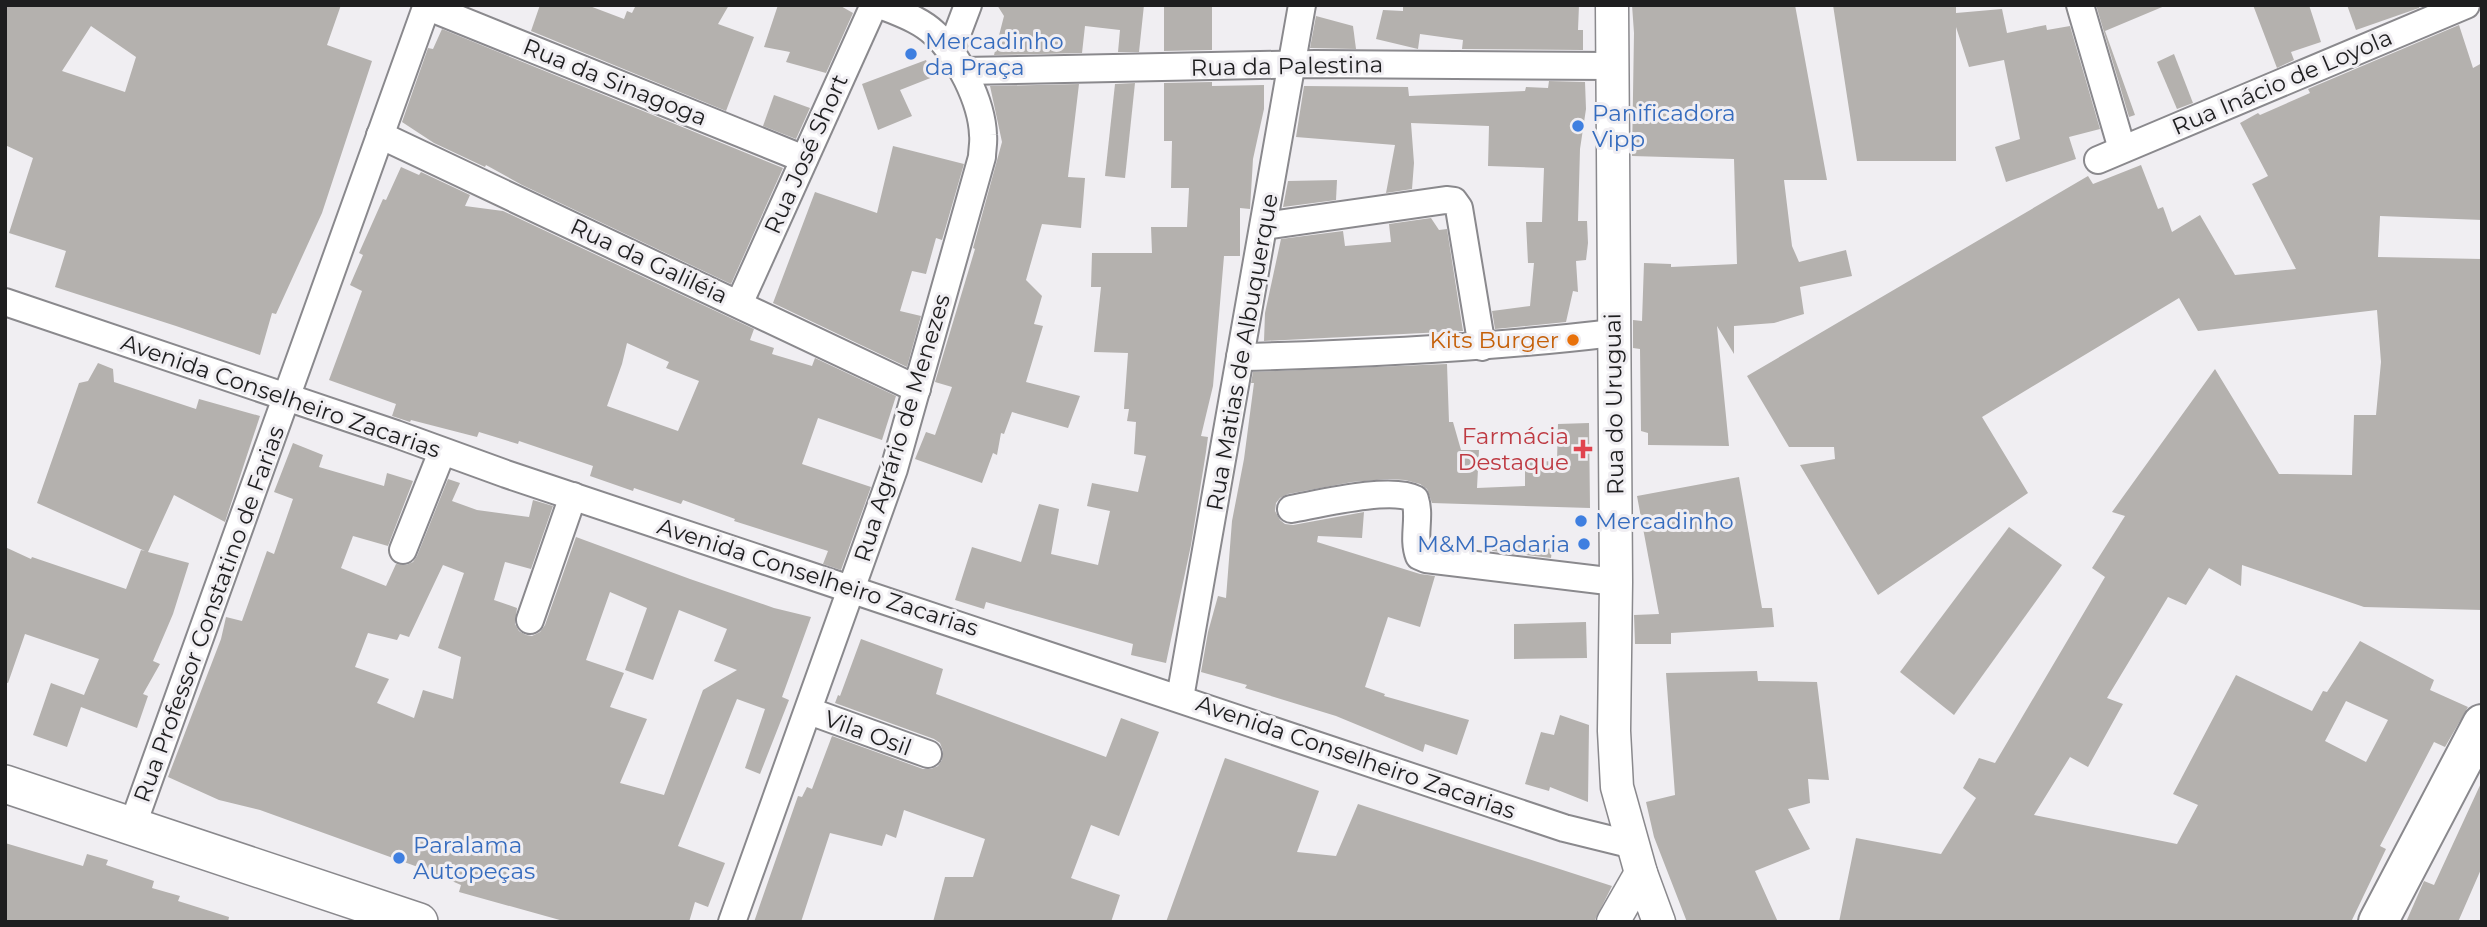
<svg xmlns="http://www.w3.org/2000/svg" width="2487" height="927" font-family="Montserrat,sans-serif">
<rect width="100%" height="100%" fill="#f0eef2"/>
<g fill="#b4b1ae" fill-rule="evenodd">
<path d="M5,5h336l-14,40 45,16 -50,152 -46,101 -4,-1 -12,42 -84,-29 -121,-39 11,-36 -57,-18 24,-75 -28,-13zM91,26l45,31 -11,35 -63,-21z"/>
<path d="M540,5h47l37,14 3,-8 5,2 4,-8h93l-11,19 36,13 -28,74 -195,-80z"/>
<path d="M778,5h61l14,8 -27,60 -40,-11 4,-10 -26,-5z"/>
<path d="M997,5h147l-5,47h-21l2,-22 -35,-4 -3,27 -88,2 10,-39z"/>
<path d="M1164,5h48v45l-48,1z"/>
<path d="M1403,5h176l-1,25h5v20l-121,-1 1,-9 -43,-6 -2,15 -42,-10 7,-29 20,1z"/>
<path d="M1632,5h163l32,175h-43l8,66 7,16 47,-12 6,26 -52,11 4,27 -30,9 -40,3v28l-17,-28 12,120 -81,-1v-12l-7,-2 -1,-82 -7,-1v-28l9,1 2,-58 27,1v3l66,-3 -3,-105 -102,-3 2,-123z"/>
<path d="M1833,5h123v8l46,-4 5,24 39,-8 1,5 23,-4 30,103 -31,8 7,22 -70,23 -11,-35 25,-8 -16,-79 -35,7 -13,-40v134h-99z"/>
<path d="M2096,5h71l-62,26 30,84 -6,2z"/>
<path d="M2253,5h56l12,37 -30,10 3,8 -17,8z"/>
<path d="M2347,5h72v3l-63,22z"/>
<path d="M1316,16l37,10 3,23 -46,-1z"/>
<path d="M2459,25l14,43 9,-5v157l-102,-4 -2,41 104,2v351l-118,-3 -122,-42 -1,21 -32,-18 -23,37 -18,-8 -61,101 16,6 -35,63 -18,-10 -36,58 143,29 21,-39 -25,-11 63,-119 76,36 11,-20 4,1 33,-51 74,39 -4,10 38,17 -23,40 -11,-5 -54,104 6,3 -35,73h-512l17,-84 85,16 35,-56 -13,-10 16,-30 16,5 110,-186 -13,-9 33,-52 -13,-4 103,-143 64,105 73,1 2,-60h22l5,-53 -4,-52 -179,21 -19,-33 -197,119 46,76 -150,102 -78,-130 35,-6 -1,-12h-45l-42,-71 341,-200 5,8 48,-19 17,44 5,-2 9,25 28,-17 35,60 61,-6 -44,-85 16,-8 -28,-53 18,-10 2,2 50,-22 -2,-4 7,-3zM2346,701l42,19 -22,42 -41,-21z"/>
<path d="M442,29l341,139 -52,116 -209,-99 -36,-20 -1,2 -51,-24 -32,-21 26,-74 5,1z"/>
<path d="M2174,54l19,49 -16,6 -20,-47z"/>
<path d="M926,60l7,17 -33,13 12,26 -34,14 -16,-46z"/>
<path d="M1549,81l36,1 1,27 -6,40 -2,72h9l1,22 -2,17 -10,1 2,31 -5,-1 -7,31 -71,7 -3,-18 38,-5 4,-43h-6l-2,-41h16l2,-54 -56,-2 1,-40 -78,-3 3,40 -2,26 -26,4 9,-48 -99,-8 8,-51 104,1 1,9 116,-5 1,-4 22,1z"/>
<path d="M1212,82v4l52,-1v24l-11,50 -3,50 -10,-1v48h-16l-11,130 -12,50 7,1 -2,15 -15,93 -25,118 -35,-8 2,-11 -147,-42 -2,7 -29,-9 17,-53 49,15 18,-58 20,5 -8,45 47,11 12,-54 -23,-5 5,-23 46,9 8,-36 -12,-2 2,-32 -9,-1 2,-12h-5l4,-56 -34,-1 7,-65h-10l1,-34h60l-1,-26h36l2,-39h-18l1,-47h-8v-58z"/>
<path d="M1135,83l-10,95 -20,-2 10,-92z"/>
<path d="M1079,84l-11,93 17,1 -4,50 -39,-4 -16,56 16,16 -8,28 9,2 -17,56 54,14 -12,32 -56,-16 -8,22 -3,-1 -4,22 -4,-2 -11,30 -67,-24 11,-27 9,3 17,-48 -17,-5 40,-133 -2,-1 29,-106 -12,-56z"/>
<path d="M774,95l36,13 -14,31 -33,-13z"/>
<path d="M893,146l71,18 -22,76 -6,-2 -10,36 -14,-3 -12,40 21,5 -14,51 -134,-64 42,-111 62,21z"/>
<path d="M401,167l18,8 2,-3 49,23 -5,11 38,5 251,118 -4,11 24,8 -2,6 40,12 3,-8 81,38 -14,44 -64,-22 -16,46 69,23 -30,83 -18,-6 5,-13 -94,-30 1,-2 -52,-19 -2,4 -47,-16 -1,3 -43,-15 3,-10 -74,-25 -1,3 -39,-12 -2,5 -66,-17 -1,2 -18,-6 4,-12 -67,-24 33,-89 -12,-6 13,-30 -4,-2 24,-54 3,1zM627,343l42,19 -3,6 33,13 -21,50 -71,-25 15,-42z"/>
<path d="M1337,180l-1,20 -53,7 5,-26z"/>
<path d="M1431,218l8,12 8,-1 16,102 -199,10 1,-28 16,-74 62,-8 2,15 46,-4 -2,-18z"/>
<path d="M98,363l15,6 1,13 82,27 3,-10 61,17 -35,106 -51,-27 -26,57 41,11 -16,51 -20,47 7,3 -17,30 5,2 -11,32 -56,-21 -14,40 -34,-12 18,-52 33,12 15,-36 -74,-25 -17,49 -3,-1v-135l26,12 1,-2 94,32 15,-39 4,1 -108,-48 42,-120 9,-2z"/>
<path d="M1447,364l2,58h4l8,28h18l-2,38 48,-2v-24l32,-1 1,-37 31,-1 1,85 -158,-5 -5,-14 -7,-5 -15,-4 -16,-1 -37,3 -64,12 -8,4 -4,5 -1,8 5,9 5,4 8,1 71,-13 -2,26 -44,-2 -1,6 103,32 15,2 -15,51 -32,-10 -23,70 20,7 -1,2 85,24 -12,35 -32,-11 -2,8 -87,-36 -91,-28 2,-3 -46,-13 7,-40 10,-36 8,2 6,-77 12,-62 10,-76h-3l2,-11z"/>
<path d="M293,443l30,12 -4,12 65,19 3,-13 26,8 -25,65 -35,-10 -12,32 45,18 10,-22 10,1 7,-3 4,-6 31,-77 12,4 -8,18 25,9 52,7 4,-17 20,6 -22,63 -26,-7 -11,38 23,8 -2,16 4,7 7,4 6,1 8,-4 5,-7 31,-88 114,42 84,29 37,9 -29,80 7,3 -29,74 -15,-6 20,-59 -28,-10 -59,147 47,17 -17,44 -13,-5 -6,20h-122l-108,-30 2,-7 -32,-14 -169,-61 -41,-10 -51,-23 53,-138 5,-22 16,4 25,-70 7,3 19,-55 -19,-7zM443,565l21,8 -26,75 23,9 -8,42 -30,-9 -9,28 -37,-15 12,-24 -34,-12 13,-34 29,7 3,-6 9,3zM610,592l37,16 -22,62 28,10 26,-70 48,19 -13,32 23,9 -34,20 -39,105 -44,-12 27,-64 -37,-12 14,-34 -38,-13z"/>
<path d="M1739,477l23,131h10l2,19 -103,6v11h-36l-1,-29 25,-1 -22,-118z"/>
<path d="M2009,527l53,38 -108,150 -54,-43z"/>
<path d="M1494,542l58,7 -1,9 -59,-7z"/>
<path d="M1586,622l1,36 -73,1v-35z"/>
<path d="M861,639l82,30 -7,25 170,63 15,-39 38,14 -40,104 -28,-11 -20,53 49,17 -9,27h-178l12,-45h28l12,-38 -81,-29 -8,28 -10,-4 -4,12 -52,-13 -29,89h-47l44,-126 4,1 5,-10 5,2 20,-53 91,33h8l7,-3 4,-6 1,-9 -3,-8 -6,-4 -99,-36 3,-8 2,1z"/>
<path d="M1757,671l1,10 59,1 12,98 -21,-1 2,24 -22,6 22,40 -55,22 23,51h-91l-33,-85 -8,-35 29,-7 -9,-122z"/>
<path d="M1560,715l29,10 -1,77 -38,-15 -1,4 -24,-7 16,-52 13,3z"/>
<path d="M1225,758l94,33 -22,61 39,4 22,-52 254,82 -18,36h-428z"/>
<path d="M2482,781v86l-24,55h-52l18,-41 10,4z"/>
<path d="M5,843l78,23 4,-12 21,6 -2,5 48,16 -2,7 28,8 -2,5 51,16 -1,5h-223z"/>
</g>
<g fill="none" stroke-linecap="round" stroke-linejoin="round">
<g stroke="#8a898d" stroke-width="30">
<g id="minor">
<path d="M2080,5l42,144"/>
<path d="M426,6l378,153"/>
<path d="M951,50l17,-45"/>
<path d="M963,71l352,-7 297,2"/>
<path d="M380,135l537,254"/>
<path d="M2098,160l368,-155"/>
<path d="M1264,226l182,-26 8,1 5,7 23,139"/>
<path d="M5,302l391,132 110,40 1058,354 69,17"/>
<path d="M739,304l135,-299"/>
<path d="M1240,357c125,-3 248,-9 373,-24"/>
<path d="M1291,509c28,-5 100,-23 124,-10 6,18 -3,39 4,57l7,3 190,23"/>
<path d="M403,550l39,-98"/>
<path d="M530,620l43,-124"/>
<path d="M1180,698l122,-693"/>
<path d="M809,711l119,43"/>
<path d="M132,827l295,-822"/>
<path d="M732,922l162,-453 88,-312c0,-7 2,-15 1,-22 -1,-33 -25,-81 -49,-102 -15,-14 -35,-20 -53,-28"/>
</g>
</g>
<g stroke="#8a898d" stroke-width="35">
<g id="tertiary">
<path d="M1612,5l4,577 -2,149 3,56 24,86 18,49"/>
<path d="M1613,922l28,-49"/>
</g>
</g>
<g stroke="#8a898d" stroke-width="40">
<path id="secondary" d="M5,784l414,138"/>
</g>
<g stroke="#8a898d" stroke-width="42">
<path id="primary" d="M2378,922l104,-198"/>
</g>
<use href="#minor" stroke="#fff" stroke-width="26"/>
<use href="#tertiary" stroke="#fff" stroke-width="32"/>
<use href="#secondary" stroke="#fff" stroke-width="37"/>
<use href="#primary" stroke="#fff" stroke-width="38"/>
</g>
<g fill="#3f7fe0" stroke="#f0eef2" stroke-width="2.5">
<circle cx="911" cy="54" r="7"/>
<circle cx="1578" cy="126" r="7"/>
<circle cx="1581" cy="521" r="7"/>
<circle cx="1584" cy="544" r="7"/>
<circle cx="399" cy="858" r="7"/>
</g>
<circle fill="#e8710a" stroke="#f0eef2" stroke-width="2.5" cx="1573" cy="340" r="7"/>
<path fill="#e0444e" stroke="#f0eef2" stroke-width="2.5" d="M1579.5 438.5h7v7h7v7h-7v7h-7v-7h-7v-7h7z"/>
<g text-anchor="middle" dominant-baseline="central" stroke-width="6" stroke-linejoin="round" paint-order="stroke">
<g font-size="23" fill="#366cbe" stroke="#f0eef2" text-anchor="start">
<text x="925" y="41">Mercadinho<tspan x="925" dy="26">da Praça</tspan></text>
<text x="1592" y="113">Panificadora<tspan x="1592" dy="26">Vipp</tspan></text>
<text x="1595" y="521">Mercadinho</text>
<text x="1570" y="544" text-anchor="end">M&amp;M Padaria</text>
<text x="413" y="845">Paralama<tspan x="413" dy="26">Autopeças</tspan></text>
</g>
<g font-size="23" fill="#1e1e1f" stroke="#f0eef2">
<text transform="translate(1287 66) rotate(-1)">Rua da Palestina</text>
<text transform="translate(615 82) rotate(22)">Rua da Sinagoga</text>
<text transform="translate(2282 82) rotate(-23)">Rua Inácio de Loyola</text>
<text transform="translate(806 154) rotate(-66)">Rua José Short</text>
<text transform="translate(649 261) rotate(25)">Rua da Galiléia</text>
<text transform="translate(1242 352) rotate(-80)">Rua Matias de Albuquerque</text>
<text transform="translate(281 396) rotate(19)">Avenida Conselheiro Zacarias</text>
<text transform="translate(1614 404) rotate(-91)">Rua do Uruguai</text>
<text transform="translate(902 428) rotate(-73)">Rua Agrário de Menezes</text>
<text transform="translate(818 577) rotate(18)">Avenida Conselheiro Zacarias</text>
<text transform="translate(209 614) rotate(-70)">Rua Professor Constatino de Farias</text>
<text transform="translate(868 733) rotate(20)">Vila Osil</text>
<text transform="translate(1356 757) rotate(19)">Avenida Conselheiro Zacarias</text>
</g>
<g font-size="23" fill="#c56008" stroke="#f0eef2" text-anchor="end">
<text x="1559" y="340">Kits Burger</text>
</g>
<g font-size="23" fill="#be3a42" stroke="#f0eef2" text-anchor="end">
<text x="1569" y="436">Farmácia<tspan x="1569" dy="26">Destaque</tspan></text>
</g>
</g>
<rect width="2487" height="927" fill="none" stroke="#1e1e1f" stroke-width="14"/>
</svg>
